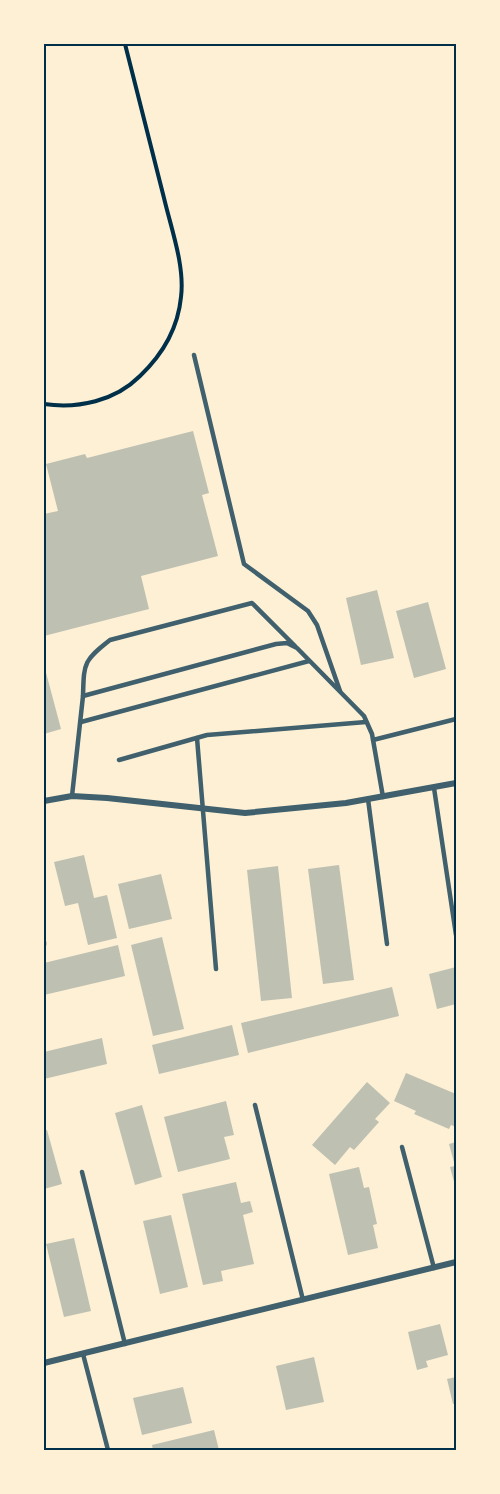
<svg xmlns="http://www.w3.org/2000/svg" width="500" height="1494" font-family="'Fira Sans',sans-serif">
<rect width="100%" height="100%" fill="#fdf0d5"/>
<g fill="#bec0b2">
<path d="M193,431l16,62 -7,2 16,61 -77,20 8,33 -105,27v-122l14,-3 -12,-47 39,-10 2,4z"/>
<path d="M377,590l17,68 -33,7 -15,-67z"/>
<path d="M428,602l18,67 -32,9 -18,-67z"/>
<path d="M44,665l17,64 -17,5z"/>
<path d="M84,855l10,43 13,-3 10,43 -29,7 -10,-42 -13,3 -11,-44z"/>
<path d="M339,865l15,115 -31,4 -15,-115z"/>
<path d="M278,866l14,132 -31,3 -14,-131z"/>
<path d="M161,874l11,45 -43,10 -11,-45z"/>
<path d="M162,937l22,92 -31,7 -22,-91z"/>
<path d="M118,945l7,31 -81,19v-32z"/>
<path d="M456,967v37l-19,5 -8,-35z"/>
<path d="M392,987l7,29 -151,37 -7,-30z"/>
<path d="M232,1025l7,30 -80,19 -7,-29z"/>
<path d="M102,1038l5,26 -63,15v-27z"/>
<path d="M406,1073l50,21v33l-5,-2 -2,4 -35,-15 2,-3 -22,-10z"/>
<path d="M367,1082l23,21 -15,16 4,3 -25,28 -4,-3 -15,18 -23,-20z"/>
<path d="M226,1101l8,34 -10,2 6,22 -52,13 -14,-55z"/>
<path d="M142,1105l20,72 -27,8 -20,-72z"/>
<path d="M47,1130l15,54 -18,5v-58z"/>
<path d="M456,1142v47l-6,-22 5,-1 -6,-22z"/>
<path d="M359,1167l5,21 5,-1 8,37 -4,1 5,23 -30,7 -19,-81z"/>
<path d="M236,1182l5,21 9,-2 3,11 -10,3 11,49 -33,7 2,10 -20,4 -21,-91z"/>
<path d="M171,1215l17,72 -28,7 -17,-73z"/>
<path d="M74,1238l17,73 -27,6 -18,-73z"/>
<path d="M440,1324l8,31 -22,6 2,6 -11,3 -9,-38z"/>
<path d="M314,1357l10,45 -38,8 -10,-44z"/>
<path d="M456,1377v26l-3,1 -6,-25z"/>
<path d="M183,1387l9,36 -50,12 -9,-37z"/>
<path d="M214,1430l5,20h-66l-1,-5z"/>
</g>
<g fill="none" stroke-linecap="round" stroke-linejoin="round">
<path stroke="#003049" stroke-width="4" d="M44,404c34,5 71,-3 96,-28 22,-21 38,-48 41,-79 4,-31 -10,-69 -17,-99 -13,-51 -26,-103 -39,-154"/>
<g stroke="#3f606c" stroke-width="4.5">
<path d="M194,355l50,209 64,47 9,14 23,66"/>
<path d="M83,696c1,-33 0,-35 27,-56l142,-37 43,43"/>
<path d="M81,722l228,-61"/>
<path d="M197,738l19,231"/>
<path d="M373,740l83,-21"/>
<path d="M119,760l88,-25 159,-13"/>
<path d="M434,788l22,147"/>
<path d="M72,796l11,-100 193,-52 11,-1 10,5 67,68 8,18 11,63"/>
<path d="M368,799l19,145"/>
<path d="M44,942v3"/>
<path d="M255,1105l48,195"/>
<path d="M402,1147l32,121"/>
<path d="M82,1172l43,172"/>
<path d="M83,1354l25,96"/>
</g>
<g stroke="#3f606c" stroke-width="6">
<path d="M44,801l28,-5 35,2 138,15 101,-10 110,-20"/>
<path d="M44,1363l412,-101"/>
</g>
</g>
<rect width="500" height="1494" fill="none" stroke="#fdf0d5" stroke-width="90"/>
<rect x="45" y="45" width="410" height="1404" fill="none" stroke="#003049" stroke-width="2"/>
</svg>
